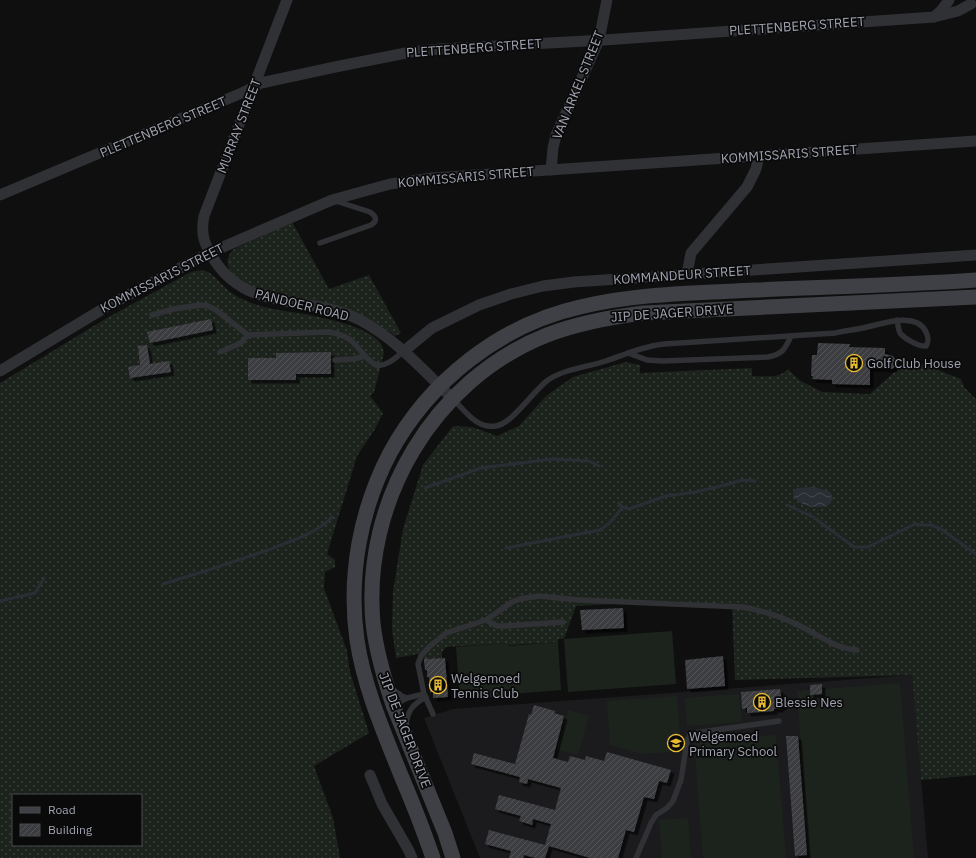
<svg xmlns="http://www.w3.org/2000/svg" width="976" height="858" font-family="'IBM Plex Sans',sans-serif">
<defs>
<pattern id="grass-dots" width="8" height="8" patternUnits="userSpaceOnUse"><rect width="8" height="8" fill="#1c231d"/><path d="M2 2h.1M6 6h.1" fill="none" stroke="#3a403b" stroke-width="1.8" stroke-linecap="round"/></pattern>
<pattern id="water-waves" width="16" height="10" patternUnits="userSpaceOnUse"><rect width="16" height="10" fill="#292e35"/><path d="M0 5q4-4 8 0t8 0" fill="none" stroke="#454950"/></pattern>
<pattern id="building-hatch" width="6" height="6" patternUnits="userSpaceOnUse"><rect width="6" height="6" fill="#3b3c40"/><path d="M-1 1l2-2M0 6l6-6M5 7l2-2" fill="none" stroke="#545559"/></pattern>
<filter id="shadow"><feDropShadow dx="3.5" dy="3.5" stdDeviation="0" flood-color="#0009"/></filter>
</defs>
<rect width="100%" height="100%" fill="#0f0f10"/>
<path fill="#1b1b1d" d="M912,675l16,183h-448l-56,-140 29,-9z"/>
<g fill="url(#grass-dots)" fill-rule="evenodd">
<path d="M292,222l37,67 40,-14 32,58 -6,3c-21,-15 -46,-26 -71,-33 -26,-7 -82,-8 -95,-35 -4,-7 0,-14 5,-19z"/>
<path d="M202,270c12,2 20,17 31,24 14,9 29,13 46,16 22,4 105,14 105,43l-10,39 -4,4 13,17 -8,16 -18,27 -30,98 8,6v7l-10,5 -1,16 23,63 3,21 19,61 -55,33 19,52 7,40h-340v-475l107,-65 84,-46zM13,795h128v50h-128z"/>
<path d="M909,359l52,20 3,8 12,12v376l-55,5 -9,-105 -177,5 -3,-76 -65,-3 -91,5 -12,33h-6v3l-49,3 -1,-2 -62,4 -4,5v6l-18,1 -6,-5 -22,4 -4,-29 1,-37 10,-63 20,-64 30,-39 19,1 25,9 22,-10 27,-30 27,-19 53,-15 14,3v8l112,-5v8c12,0 28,3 36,-7l11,11 23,12 48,2z"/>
</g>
<g fill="#1c231d">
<path d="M672,631l4,53 -108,8 -4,-53z"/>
<path d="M558,642l3,48 -49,4 -5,2 -47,4 -4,-53 52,-4 1,3z"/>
<path d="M900,683l14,175h-105l-12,-167 13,-1 1,5 11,-1v-5z"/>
<path d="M739,694l3,28 -55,4 -2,-28z"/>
<path d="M677,696l4,55 -39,3 -32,-9 -3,-44z"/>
<path d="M568,710l21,6 -11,39 -21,-6z"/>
<path d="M776,735l10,123h-83l-9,-117z"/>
<path d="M688,818l3,40h-29l-3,-38z"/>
</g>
<path fill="url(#water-waves)" d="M815,487l15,5 3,7 -3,5c-10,7 -37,2 -37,-13l4,-3z"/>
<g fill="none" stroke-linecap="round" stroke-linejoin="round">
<g stroke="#292e35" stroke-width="3">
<path d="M425,488l56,-20 72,-9 36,2 10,5"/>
<path d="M619,503l3,4 7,2 37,-13 30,-4 33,-8 13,-4 13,1"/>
<path d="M787,505l26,12 41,30h14l39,-19 8,-4 8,1h8l10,4 35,25"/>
<path d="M506,548l94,-18c10,-6 15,-13 22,-23"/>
<path d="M163,584c34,-10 68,-21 102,-33 21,-8 51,-17 67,-34"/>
<path d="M0,601l35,-8 9,-15"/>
</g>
</g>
<g fill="url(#building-hatch)" filter="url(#shadow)">
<path d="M211,319l2,11 -63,13 -3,-11z"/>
<path d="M818,343l32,1 -1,3 36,1v6l8,2 2,3 1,6 -2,3 -3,1 -21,-1v17l-38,-1v-4l-20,-1 1,-3h-2l1,-21h5z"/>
<path d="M147,345l3,19 19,-3 2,11 -41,6 -2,-11 12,-2 -2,-19z"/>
<path d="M331,352v22h-35v6h-48v-22h28v-5z"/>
<path d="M623,608l1,20 -42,2 -2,-20z"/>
<path d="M723,656l2,30 -38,3 -2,-29z"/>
<path d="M445,658l3,39 -15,1v-6h-3l-1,-15h-2v-7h-2l-1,-9v-2z"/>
<path d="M822,684v10l-12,1v-10z"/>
<path d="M780,689l1,8h3l-1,10h-3v2h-6v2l-27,2v-5l-5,1 -1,-17z"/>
<path d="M534,705l21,6 -1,2 10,3 -11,42 15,4 2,-6 15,4 1,-4 18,5 3,-9 64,18 -4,13 -8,-2 -5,18 -10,-2 -10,35 -8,-2 -8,28h-28l-41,-12 -4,12h-9l-12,-3 -1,3h-14l2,-7 -26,-7 4,-14 56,15 6,-21 -18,-5 -1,6 -13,-4 2,-5 -26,-7 4,-14 56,15 6,-22 -33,-9 -1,5 -8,-2 1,-5 -49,-13 3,-11 41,11 14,-50 2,1z"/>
<path d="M786,736h12l9,119 -12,1z"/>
</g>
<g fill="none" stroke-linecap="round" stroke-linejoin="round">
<g stroke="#303135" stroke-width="5.5">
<path d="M320,243l51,-18c7,-4 5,-9 -1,-13l-34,-11"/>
<path d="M152,315l22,-6 26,-4 8,1 8,4 32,25 80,-3c31,4 27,20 49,34 12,-1 18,-8 27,-15"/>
<path d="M220,352l21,-9 7,-8"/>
<path d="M628,353l19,7 15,1 106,-4c15,-3 17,-8 23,-21"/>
<path d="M335,360l19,-1 11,-3"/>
<path d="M454,400c12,12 23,29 42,26 16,-2 37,-35 52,-46 16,-11 40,-13 58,-19 20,-7 38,-15 58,-17l171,-11c9,-2 18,-3 28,-5 16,-3 53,-18 63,4 2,4 3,10 0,14 -7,1 -21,-7 -26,-13 -2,-4 -2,-9 -3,-13"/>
<path d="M486,620l11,6h7l59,-4"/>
<path d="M392,689l10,7 5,2"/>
<path d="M394,705l13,-7 17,-4"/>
<path d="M433,714l-9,-20 -6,-30 3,-8 8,-9 17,-14 40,-13 26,-18 8,-3 19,-3 40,4 164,7c21,4 42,11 61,21 20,10 30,20 53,22"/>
<path d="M406,726c1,-15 7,-22 20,-29"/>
<path d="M636,858l15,-35 5,-8 11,-7 6,-7 8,-21 6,-39 3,-6 4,-2 85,-12"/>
</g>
<g stroke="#303135" stroke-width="11">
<path d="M287,0l-83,216c-4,20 1,29 11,45 35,53 96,33 145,59 36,19 64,51 93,79"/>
<path d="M934,17l7,-6 8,-11"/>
<path d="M551,170l2,-22 3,-13 43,-95 8,-40"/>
<path d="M0,195l244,-103 17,-9 74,-16 76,-15 29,-3 164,-9 330,-23 24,-6 13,-7"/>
<path d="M687,274l4,-21 56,-66 9,-18 3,-13"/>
<path d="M404,351l28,-23 47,-23 32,-11 32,-8 31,-4 402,-27"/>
<path d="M0,371l111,-67 98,-51 123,-53 58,-16 42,-6 544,-37"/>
<path d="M370,775l12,29 26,45 4,9"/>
</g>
<g stroke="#3f4045" stroke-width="15">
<path d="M433,858c-10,-29 -21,-57 -33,-85 -17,-43 -36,-86 -43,-133 -9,-64 3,-130 33,-187 39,-72 110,-128 190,-146 58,-14 117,-14 176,-17 73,-3 147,-5 220,-10"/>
<path d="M453,858l-8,-25 -52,-128c-9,-27 -17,-54 -20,-82 -11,-121 60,-243 174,-288 31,-12 64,-18 97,-22l332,-16"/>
</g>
</g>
<defs>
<g id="building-ring" transform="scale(0.9)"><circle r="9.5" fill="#0a0a0b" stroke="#e6ba32" stroke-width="1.5"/><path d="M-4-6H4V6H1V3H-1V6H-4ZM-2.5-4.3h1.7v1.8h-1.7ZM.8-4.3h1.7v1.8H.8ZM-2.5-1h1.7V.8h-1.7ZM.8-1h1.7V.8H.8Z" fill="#e6ba32"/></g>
<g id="school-ring" transform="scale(0.9)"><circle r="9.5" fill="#0a0a0b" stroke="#e6ba32" stroke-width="1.5"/><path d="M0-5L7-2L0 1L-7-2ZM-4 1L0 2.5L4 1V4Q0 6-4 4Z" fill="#e6ba32"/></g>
</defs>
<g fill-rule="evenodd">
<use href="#building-ring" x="854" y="363"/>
<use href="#building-ring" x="438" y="685"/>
<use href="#building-ring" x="762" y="702"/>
<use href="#school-ring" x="676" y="743"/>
</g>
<g text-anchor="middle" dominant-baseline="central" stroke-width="3.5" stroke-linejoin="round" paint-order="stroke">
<g font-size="13" fill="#a1a4b0" stroke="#0a0a0b">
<text transform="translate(797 26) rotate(-4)">PLETTENBERG STREET</text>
<text transform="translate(474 48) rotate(-4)">PLETTENBERG STREET</text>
<text transform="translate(578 85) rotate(-68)">VAN ARKEL STREET</text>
<text transform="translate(239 126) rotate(-69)">MURRAY STREET</text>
<text transform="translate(163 127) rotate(-23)">PLETTENBERG STREET</text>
<text transform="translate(789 154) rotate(-4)">KOMMISSARIS STREET</text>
<text transform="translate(466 177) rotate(-5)">KOMMISSARIS STREET</text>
<text transform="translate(682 275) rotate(-4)">KOMMANDEUR STREET</text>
<text transform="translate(162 278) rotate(-27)">KOMMISSARIS STREET</text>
<text transform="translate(302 305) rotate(14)">PANDOER ROAD</text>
<text transform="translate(672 313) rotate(-4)">JIP DE JAGER DRIVE</text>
<text transform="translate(405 730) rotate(69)">JIP DE JAGER DRIVE</text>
</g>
<g font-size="13" fill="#a1a4b0" stroke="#0a0a0b" text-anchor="start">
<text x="867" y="363">Golf Club House</text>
<text x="451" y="678">Welgemoed<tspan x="451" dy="15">Tennis Club</tspan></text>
<text x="775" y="702">Blessie Nes</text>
<text x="689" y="736">Welgemoed<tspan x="689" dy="15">Primary School</tspan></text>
</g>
</g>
<rect x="12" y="794" width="130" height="52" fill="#0a0a0b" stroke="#46484d"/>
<rect x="20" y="807" width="20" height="6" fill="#3f4045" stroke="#46484d"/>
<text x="48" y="814" font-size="12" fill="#a1a4b0">Road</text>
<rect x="20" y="824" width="20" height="12" fill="url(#building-hatch)" stroke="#46484d"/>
<text x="48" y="834" font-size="12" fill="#a1a4b0">Building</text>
</svg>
